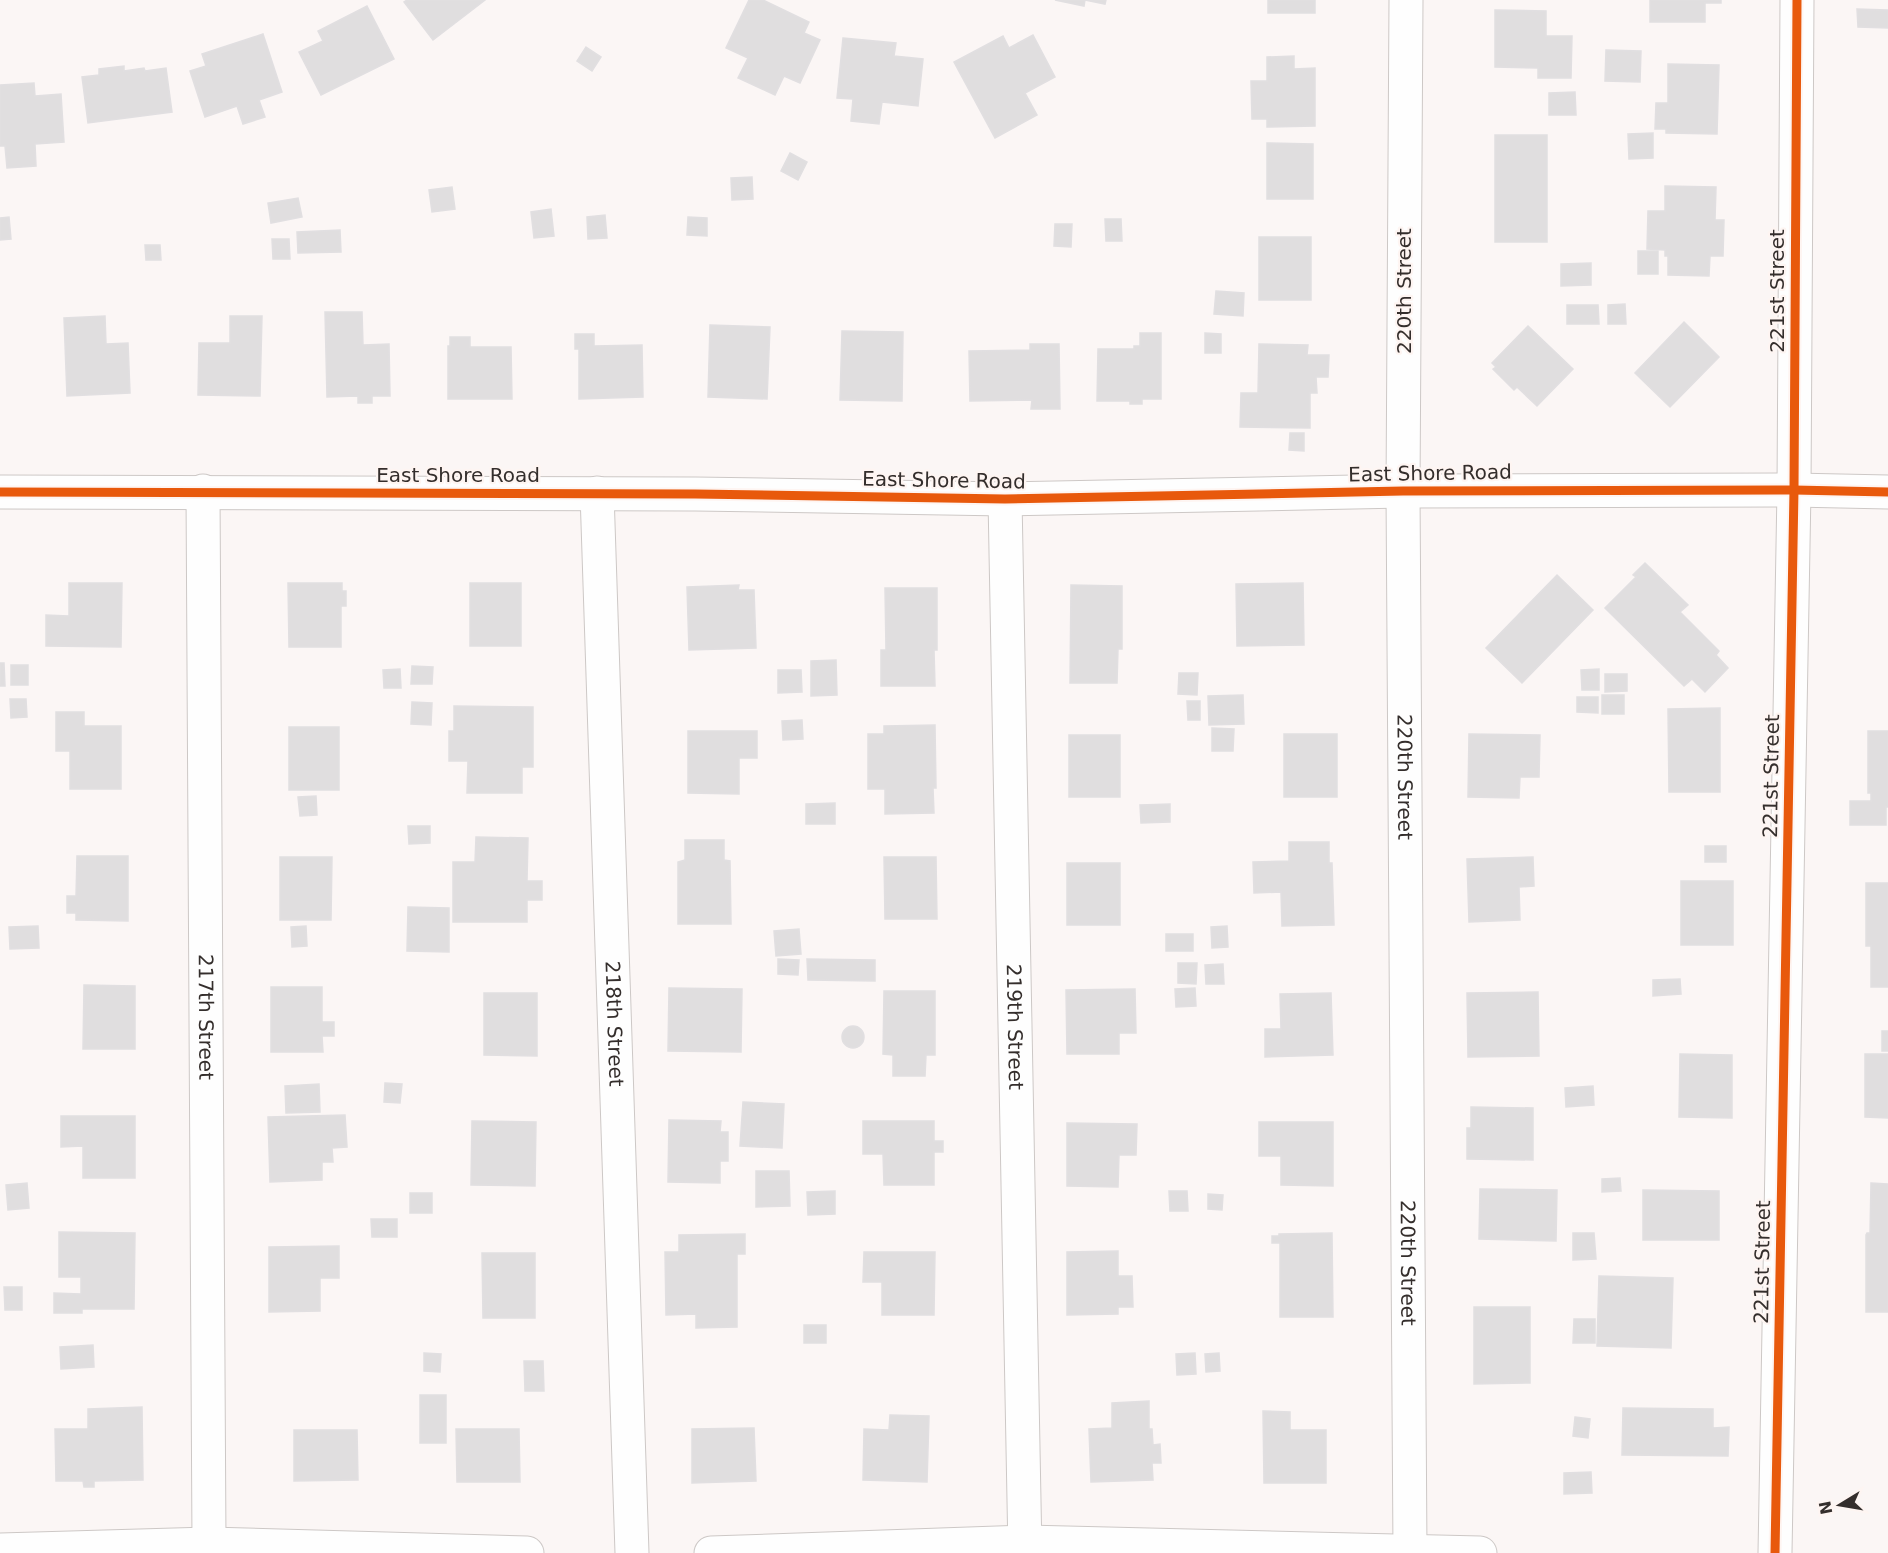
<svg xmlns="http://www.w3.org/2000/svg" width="1888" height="1553" font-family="'DejaVu Sans',sans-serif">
<rect width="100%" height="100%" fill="#fbf6f5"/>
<g fill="#e0dedf" stroke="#e1dfe1" stroke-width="1.5">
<path d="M407,0h78l-52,40 -29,-38z"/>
<path d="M749,0h14l46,22 -5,11 16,7 -20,43 -16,-7 -9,19 -37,-17 10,-20 -22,-10z"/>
<path d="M1055,0h51l-1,4 -20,-4 -1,6z"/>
<rect x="1268" y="0" width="47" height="13"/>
<path d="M1650,0h71v3h-16v19h-55z"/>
<path d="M367,6l27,53 -73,36 -22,-43 24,-11 -5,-10z"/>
<path d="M1857,9l31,1v18l-30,-1z"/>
<path d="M1495,10l51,1v25h26l-1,42h-33v-10l-43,-1z"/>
<path d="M263,34l19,58 -23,8 6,17 -22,7 -6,-18 -32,11 -15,-46 16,-5 -4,-12z"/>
<path d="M1033,35l22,42 -30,16 12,22 -42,23 -41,-76 49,-26 6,12z"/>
<path d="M843,38l53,5 -2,13 29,3 -5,47 -36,-4 -3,22 -28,-3 2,-22 -16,-1z"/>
<path d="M586,47l15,10 -9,14 -15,-10z"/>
<path d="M1606,50l35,1 -1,31 -35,-1z"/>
<path d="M1294,56v13l21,-1v58l-48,1v-8h-15l-1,-38h16v-24z"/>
<path d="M1668,64l51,1 -2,69 -51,-1v-4h-11l1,-26h12z"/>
<path d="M124,66v5l20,-3 1,3 21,-3 6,44 -84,11 -6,-46 17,-2v-6z"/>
<path d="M34,83l1,13 26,-2 3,48 -29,2 1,22 -29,2 -2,-22h-5v-61z"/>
<path d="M1575,92l1,23h-27v-22z"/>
<path d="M1653,133v25l-24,1 -1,-25z"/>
<rect x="1495" y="135" width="52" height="107"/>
<path d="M1267,143l46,1v55h-46z"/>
<path d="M790,153l17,9 -9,18 -17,-9z"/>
<path d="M752,177l1,22 -21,1 -1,-22z"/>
<path d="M1665,186l51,1 -1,33h9l-1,36h-13l-1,20 -41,-1v-19h-3v-6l-18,-1 1,-38h17z"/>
<path d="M452,187l3,22 -23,3 -3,-22z"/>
<path d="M298,198l4,19 -31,6 -3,-20z"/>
<path d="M551,209l3,27 -20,2 -3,-26z"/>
<path d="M605,215l2,23 -19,1 -1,-22z"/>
<path d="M9,217l2,22 -11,1v-22z"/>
<path d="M688,217l19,1v18l-20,-1z"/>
<path d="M1105,219h16l1,22h-16z"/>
<path d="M1055,224h17l-1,23 -17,-1z"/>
<path d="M340,230l1,22 -43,1 -1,-21z"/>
<rect x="1259" y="237" width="52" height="63"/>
<path d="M272,239h17l1,20h-17z"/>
<path d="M145,245h15l1,15h-15z"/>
<rect x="1638" y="251" width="20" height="23"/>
<path d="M1591,263v22l-30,1v-22z"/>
<path d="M1216,291l28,2 -1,23 -29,-2z"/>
<path d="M1625,304l1,20h-18v-19z"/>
<path d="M1567,305h31l1,19h-32z"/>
<path d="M325,312h37l1,33 26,-1 1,52h-18v7h-14v-7l-31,1z"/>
<path d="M105,316l1,28 22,-1 2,50 -63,3 -3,-78z"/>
<path d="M230,316h32l-2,80 -62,-1 1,-52h31z"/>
<path d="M1684,322l35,35 -49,50 -35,-34z"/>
<path d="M710,325l60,2 -3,72 -59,-2z"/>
<path d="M1528,326l45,43 -36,37 -20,-19 -3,3 -21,-21 3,-2 -4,-4z"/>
<path d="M842,331l61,1 -1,69 -62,-1z"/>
<path d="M1140,333h21v66h-19v5h-12v-3h-33l1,-52h36v-3h6z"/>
<path d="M1205,333l16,1v19h-16z"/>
<path d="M575,334h19v12l48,-1 1,52 -64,2v-50h-4z"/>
<path d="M450,337h20v10h41l1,52h-64v-53h2z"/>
<path d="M1030,344h29l1,65h-29l1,-9 -62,1 -1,-50 61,-1z"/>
<path d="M1259,344l49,1 -1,10h22l-1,22h-12l1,16h-7v35l-70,-1 1,-34h17z"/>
<path d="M1290,433h14v18l-15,-1z"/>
<path d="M1645,563l43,42 -8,7 39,39 -3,4 12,13 -23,24 -13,-13 -8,7 -79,-78 31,-31 -3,-2z"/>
<path d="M1557,575l36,35 -71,73 -36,-35z"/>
<path d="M69,583h53l-1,64 -75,-1v-31l23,1z"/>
<path d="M288,583h54v8h4v15h-5v41h-52z"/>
<rect x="470" y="583" width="51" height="63"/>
<path d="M1303,583l1,62 -67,1 -1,-62z"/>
<path d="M739,585l-1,5h16l2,58 -67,2 -2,-63z"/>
<path d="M1071,585l51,1v63h-4l-1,34h-47z"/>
<path d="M885,588h52v62h-3l1,36h-54v-36h5z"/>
<path d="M836,660l1,35 -26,1v-35z"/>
<path d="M0,663h4l1,23h-5z"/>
<rect x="11" y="665" width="17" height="20"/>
<path d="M412,666l21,1 -1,17h-21z"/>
<path d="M400,669l1,19h-17l-1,-18z"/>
<path d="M1599,669v21h-17l-1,-20z"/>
<path d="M778,670h23l1,22 -24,1z"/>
<path d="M1179,673h19l-1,22 -19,-1z"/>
<path d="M1605,674h22v17l-22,1z"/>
<path d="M1243,695l1,29 -35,1 -1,-29z"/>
<rect x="1602" y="695" width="22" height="19"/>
<path d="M1577,697h21v16l-21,-1z"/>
<path d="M10,699h16l1,18 -16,1z"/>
<path d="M1187,701h13v19h-12z"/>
<path d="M412,702l20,1 -1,22 -20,-1z"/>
<path d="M454,706l79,1v60h-11v26h-55l1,-32h-19v-30h5z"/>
<path d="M1720,708v84h-51l-1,-83z"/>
<path d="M56,712h28v14h37v63h-51v-38h-14z"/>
<path d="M802,720l1,19 -20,1 -1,-19z"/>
<path d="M935,725l1,63h-3l1,25 -49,1v-25h-17v-55h16v-8z"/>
<rect x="289" y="727" width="50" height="63"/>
<path d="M1212,728l22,1 -1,22h-21z"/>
<path d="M688,731h69v27h-18v36l-51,-1z"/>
<path d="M1868,731h20v76h-2v18h-36v-24h21v-8h-3z"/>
<rect x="1284" y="734" width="53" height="63"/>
<path d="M1469,734l71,1 -1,42h-19l-1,21 -51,-1z"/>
<rect x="1069" y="735" width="51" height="62"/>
<path d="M316,796l1,19 -17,1 -2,-19z"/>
<path d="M835,803v21h-29v-20z"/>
<path d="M1170,804v18l-29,1 -1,-18z"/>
<path d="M408,826h22v17l-21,1z"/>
<path d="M476,837l52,1 -1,43h15v19h-15v22h-74v-60h22z"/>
<path d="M685,840h39v20l6,1 1,63h-53v-62l7,-2z"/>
<path d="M1289,842h40v21h3l2,62 -52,1 -1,-34 -27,1 -1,-31 36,-1z"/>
<rect x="1705" y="846" width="21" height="16"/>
<path d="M77,856h51v65l-52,-1v-7h-9v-17h9z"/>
<path d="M280,857h52l-1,63h-51z"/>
<path d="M884,857h52l1,62h-52z"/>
<path d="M1533,857l1,29 -15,1 1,33 -51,2 -2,-63z"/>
<rect x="1067" y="863" width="53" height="62"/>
<rect x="1681" y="881" width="52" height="64"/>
<path d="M1866,883h22v104h-17v-41h-5z"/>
<path d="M408,907l41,1v44l-42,-1z"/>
<path d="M38,926l1,22 -29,1 -1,-22z"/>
<path d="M306,926l1,20 -15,1 -1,-20z"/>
<path d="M1227,926l1,21 -16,1 -1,-21z"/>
<path d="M799,929l2,25 -25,2 -2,-25z"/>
<rect x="1166" y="934" width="27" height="17"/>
<path d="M778,959l21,1 -1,15 -20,-1z"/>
<path d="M807,959l68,1v21l-67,-1z"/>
<path d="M1178,963h19l-1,21 -18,-1z"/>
<path d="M1223,964l1,20h-18l-1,-19z"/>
<path d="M1680,979l1,15 -28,2v-16z"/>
<path d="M84,985l51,1v63h-52z"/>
<path d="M271,987h51v35h12v14h-12l1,16h-52z"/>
<path d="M669,988l73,1 -1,63 -73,-1z"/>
<path d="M1195,988l1,18 -20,1 -1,-18z"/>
<path d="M1135,989l1,44h-17v21h-52l-1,-64z"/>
<path d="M884,991h51v64h-9l-1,21h-32v-21l-10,-1z"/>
<path d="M1538,992l1,64 -71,1 -1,-64z"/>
<path d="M484,993h53v63l-53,-1z"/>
<path d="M1331,993l2,62 -68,2v-28h16l-1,-35z"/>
<circle cx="853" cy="1037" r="11"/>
<rect x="1882" y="1031" width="6" height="20"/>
<path d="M1680,1054l52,1v63l-53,-1z"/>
<path d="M1865,1054h23v64l-23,-1z"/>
<path d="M385,1083l17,1 -2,19 -16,-1z"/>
<path d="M319,1084l1,28 -34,1 -1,-27z"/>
<path d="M1593,1086l1,19 -28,2 -1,-19z"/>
<path d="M743,1102l41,2 -2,44 -42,-2z"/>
<path d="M1471,1107l62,1v52l-66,-1v-31h4z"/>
<path d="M345,1115l2,32 -15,1 1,14h-11v18l-52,2 -2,-65z"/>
<path d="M61,1116h74v62h-52v-32l-22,1z"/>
<path d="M669,1120l52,1 -1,11h8v29h-8v22l-52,-1z"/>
<path d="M472,1121l64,1 -1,64 -64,-1z"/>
<path d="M863,1121h71v20h9v11h-9v33h-50l-1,-31h-20z"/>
<path d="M1259,1122h74v64l-52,-1v-29h-22z"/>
<path d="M1067,1123l70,1 -1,31h-17l-1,32 -51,-1z"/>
<path d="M756,1171h33l1,35 -34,1z"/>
<path d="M1620,1178l1,13 -19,1v-13z"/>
<path d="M27,1183l2,25 -21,2 -2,-25z"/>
<path d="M1871,1183l17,1v128h-22v-77l1,-2h3z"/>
<path d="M1480,1189l77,1 -1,51 -77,-2z"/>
<path d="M1643,1190l76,1v49h-76z"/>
<path d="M835,1191v23l-27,1 -1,-23z"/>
<path d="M1169,1191h18l1,20h-18z"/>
<rect x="410" y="1193" width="22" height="20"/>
<path d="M1208,1194l15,1 -1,15 -14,-1z"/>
<path d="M371,1219h26v18h-25z"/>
<path d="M59,1232l76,1 -1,76h-52v4h-28v-20l27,1v-17h-22z"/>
<path d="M1332,1233l1,84h-53v-74h-8v-7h7v-2z"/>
<path d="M1573,1233h21l2,26 -23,1z"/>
<path d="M745,1234v20h-8v73l-41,1v-14l-30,1 -1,-63h14v-17z"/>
<path d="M339,1246v32h-19v33l-51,1v-65z"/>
<path d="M1118,1251v25h14l1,31h-15v7l-51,1v-63z"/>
<path d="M864,1252h71l-1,63h-52v-33h-19z"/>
<path d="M482,1253h53v65h-52z"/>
<path d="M1599,1276l74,2 -2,70 -74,-2z"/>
<path d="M4,1287h18v23h-17z"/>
<path d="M1474,1307h56v76l-56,1z"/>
<path d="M1574,1319h21v24h-22z"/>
<rect x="804" y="1325" width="22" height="18"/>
<path d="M93,1345l1,22 -33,2 -1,-22z"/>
<path d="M424,1353l17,1 -1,18 -16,-1z"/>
<path d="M1195,1353l1,21 -19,1 -1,-21z"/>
<path d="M1219,1353l1,18 -14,1 -1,-18z"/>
<path d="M524,1361h19l1,30h-19z"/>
<rect x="420" y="1395" width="26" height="48"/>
<path d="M1149,1401v28h3l1,16 7,-1 1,19h-9l1,17 -62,2 -2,-53 23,-1v-25z"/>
<path d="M142,1407l1,73 -49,1v6h-10l-1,-6h-27l-1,-52h33v-20z"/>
<path d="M1623,1408l90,1v19l16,-1 -1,29 -106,-1z"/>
<path d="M1263,1411l27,1v18h36v53h-62z"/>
<path d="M890,1415l39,1 -2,66 -64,-2 1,-51 25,1z"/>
<path d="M1575,1417l15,2 -2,19 -15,-2z"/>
<path d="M754,1428l2,53 -64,2v-54z"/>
<path d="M456,1429h63l1,53h-63z"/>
<path d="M294,1430h63l1,50 -64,1z"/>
<path d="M1591,1472l1,21 -28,1v-21z"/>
</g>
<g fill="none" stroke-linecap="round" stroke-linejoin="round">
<g stroke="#cdc8c6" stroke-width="35">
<g id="street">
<path id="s1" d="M1406,0l-3,491 7,1062"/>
<path id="s2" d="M203,491l6,1053"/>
<path d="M0,492l695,2 310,5 398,-8 391,-1 94,2"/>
<path id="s3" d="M597,493l35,1060"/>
<path id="s4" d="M1005,499l20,1054"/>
<path d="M1775,1553l19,-1063 3,-490"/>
</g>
</g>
<g stroke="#cdc8c6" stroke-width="35">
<g id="secondary">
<path d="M0,1550l209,-6 318,9"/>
<path d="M711,1553l315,-11 454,11"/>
</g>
</g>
<use href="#street" stroke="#fefefe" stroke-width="33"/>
<use href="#secondary" stroke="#fefefe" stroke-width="33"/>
<g stroke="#fef5f2" stroke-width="13">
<g id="cycleway">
<path d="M0,492l695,2 310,5 398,-8 391,-1 94,2"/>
<path d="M1775,1553l19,-1063 3,-490"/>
</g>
</g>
<use href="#cycleway" stroke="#e8590c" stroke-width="9"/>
</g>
<g text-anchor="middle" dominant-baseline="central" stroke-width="4.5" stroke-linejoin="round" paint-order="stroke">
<g font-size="20" fill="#342e2c" stroke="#fef5f2">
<text transform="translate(1404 291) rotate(-90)">220th Street</text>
<text transform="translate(1777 291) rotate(-90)">221st Street</text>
<text transform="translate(1430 473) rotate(-1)">East Shore Road</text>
<text x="458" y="475">East Shore Road</text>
<text transform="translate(944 480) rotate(1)">East Shore Road</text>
<text stroke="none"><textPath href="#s1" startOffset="777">220th Street</textPath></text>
<text transform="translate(1771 776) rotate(-89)">221st Street</text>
<text stroke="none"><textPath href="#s2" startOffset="526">217th Street</textPath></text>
<text stroke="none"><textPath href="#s3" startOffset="531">218th Street</textPath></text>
<text stroke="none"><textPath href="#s4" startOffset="528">219th Street</textPath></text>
<text stroke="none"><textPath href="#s1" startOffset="1263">220th Street</textPath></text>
<text transform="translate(1762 1262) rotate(-89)">221st Street</text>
</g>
</g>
<g transform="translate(1840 1505) rotate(259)" stroke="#fef5f2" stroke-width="4.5" paint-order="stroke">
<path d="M0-4.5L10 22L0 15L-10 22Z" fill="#342e2c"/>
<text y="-9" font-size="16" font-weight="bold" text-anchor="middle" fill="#342e2c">N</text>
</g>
</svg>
